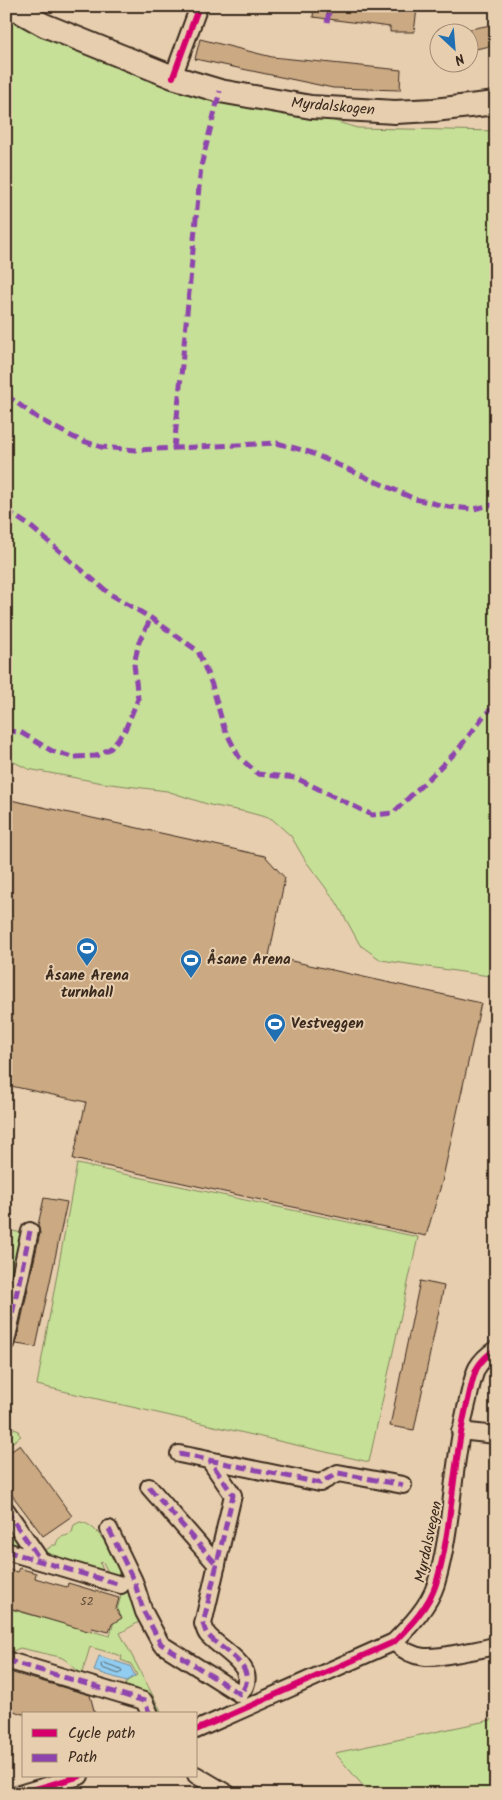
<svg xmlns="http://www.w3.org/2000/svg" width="502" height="1800" font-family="Kalam,sans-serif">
<rect width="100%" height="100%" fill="#e7ceaf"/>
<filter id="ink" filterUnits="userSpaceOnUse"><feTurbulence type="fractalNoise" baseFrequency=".02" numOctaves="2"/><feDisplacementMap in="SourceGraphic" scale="10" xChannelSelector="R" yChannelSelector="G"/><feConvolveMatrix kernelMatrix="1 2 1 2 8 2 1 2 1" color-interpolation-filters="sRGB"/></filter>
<g filter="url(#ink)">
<g fill="#c6e097" stroke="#80855a">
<path d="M6,6l184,70 167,52 139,3v846l-115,-17 -21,-15 -23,-42 -32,-43 -14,-24 -19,-17 -25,-7 -37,-7 -43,-14 -64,-8 -75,-14 -22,-11z"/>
<path d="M77,1164l341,73 -49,225 -332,-77z"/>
<path d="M6,1230l17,3 -17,82z"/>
<path d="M6,1425l13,6 -1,2 3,3 -15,11z"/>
<path d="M6,1521l24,32 -24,-7v-8l3,-6z"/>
<path d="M80,1522c20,2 34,37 43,54l-1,5 -12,-5 -7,-14 -3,1 5,12 -60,-17 -3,-5 11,-8h3c2,-11 9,-7 16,-12l2,-8z"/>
<path d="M126,1586l13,36 -19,11 41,78 -5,2 -32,-24 3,-8 10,-6 -6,-11 -10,-4 1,-4 -32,-9 -8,27c-8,-5 -14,-14 -22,-17l-40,-9 -14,6v-46l104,28 13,-48z"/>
<path d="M496,1719v75h-126l-35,-41z"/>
</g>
<path fill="#91cdf1" stroke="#6f8c9d" d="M99,1656l31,10 5,10 -8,5 -33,-10z"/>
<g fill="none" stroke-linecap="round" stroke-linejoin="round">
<path stroke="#5d6b72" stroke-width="1" d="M104,1663l17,6 1,3 -3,2 -17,-6 -1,-3z"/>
</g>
<g fill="#caa983" stroke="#3b2a1e">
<path d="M314,6h79l24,3 -3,23h-24v-5l-77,-10z"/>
<path d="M496,24v21l-26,5v-21z"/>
<path d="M200,39l72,18 129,13 -1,20 -67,-2 -138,-29z"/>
<path d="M6,799l259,57 20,22 -16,78 212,47 -39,179 -16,54 -353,-77 13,-57 -80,-17z"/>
<path d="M44,1198l23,4 -31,145 -20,-3 24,-111 -2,-8z"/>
<path d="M420,1281l24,5 -30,144 -24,-4z"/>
<path d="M20,1445l52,71 -29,20 -37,-49v-32z"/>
<path d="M19,1568l17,5 -1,5 17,5 15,4 1,-4 51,15 -3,11 6,9 -10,6 -3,8 -17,-4 -1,4 -85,-25v-38l11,3z"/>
<path d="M6,1671l84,24 5,19h-73l-16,-6z"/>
</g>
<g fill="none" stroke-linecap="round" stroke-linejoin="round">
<g stroke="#3b2a1e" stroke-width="20">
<g id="street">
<path d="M173,77l26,-71"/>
<path d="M6,1342l24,-111"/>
<path d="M460,1431l36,4"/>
<path d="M179,1454l141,29 18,-10 65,12"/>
<path d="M149,1487l68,78"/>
<path d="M6,1510l35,51"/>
<path d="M109,1529l25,52 10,31 17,32 79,50c22,-26 -17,-42 -32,-59 -3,-3 -3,-7 -5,-11l30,-129 -23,-34"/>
<path d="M6,1551l115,34"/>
<path d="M394,1642c23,22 43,15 71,10 10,-2 21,-3 31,-7"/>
<path d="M6,1660l138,41 6,13"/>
<path d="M196,1730l198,-88c16,-16 35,-36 42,-58 17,-57 16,-121 31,-180 3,-11 5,-26 10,-36 4,-7 13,-15 19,-19"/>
<path d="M196,1775l32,19"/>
<path d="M19,1794l61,-18"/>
</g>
</g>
<g stroke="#3b2a1e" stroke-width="26">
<path id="secondary" d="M10,6l34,19 129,52 47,14 91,16 84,5 39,-2 62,-7"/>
</g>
<use href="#street" stroke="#e7ceaf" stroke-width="16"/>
<use href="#secondary" stroke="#e7ceaf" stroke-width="22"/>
<g stroke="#8e44ad" stroke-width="5" stroke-dasharray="10 5" stroke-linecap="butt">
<path d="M327,22l3,-16"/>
<path d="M6,395l33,24 36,19 26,9 35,3 141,-7 32,9 106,47 34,8 25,2 22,-5"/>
<path d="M174,449l27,-283 19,-75"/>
<path d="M6,510l24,16 80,68 41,24 47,33 14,34 12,43 15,29 19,17 38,4 76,37 21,-2 64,-62 29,-38 10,-7"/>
<path d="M6,731l14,1 32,19 20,6 24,-1 15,-8 14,-18 13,-31 -4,-35 5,-22 12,-24"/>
<path d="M6,1342l24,-111"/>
<path d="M179,1454l141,29 18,-10 65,12"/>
<path d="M149,1487l68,78"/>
<path d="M6,1510l35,51"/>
<path d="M109,1529l25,52 10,31 17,32 79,50c22,-26 -17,-42 -32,-59 -3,-3 -3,-7 -5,-11l30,-129 -23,-34"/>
<path d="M6,1551l115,34"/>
<path d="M6,1660l138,41 6,13"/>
</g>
<g stroke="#e7ceaf" stroke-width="9">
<g id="cycleway">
<path d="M173,77l26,-71"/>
<path d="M196,1730l198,-88c16,-16 35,-36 42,-58 17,-57 16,-121 31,-180 3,-11 5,-26 10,-36 4,-7 13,-15 19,-19"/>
<path d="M19,1794l61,-18"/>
</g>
</g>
<use href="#cycleway" stroke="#d6006c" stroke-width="6"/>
</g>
</g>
<defs>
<g id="stadium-pin" transform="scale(1.125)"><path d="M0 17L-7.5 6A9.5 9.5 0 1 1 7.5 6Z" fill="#1f6fb2" stroke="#e7ceaf"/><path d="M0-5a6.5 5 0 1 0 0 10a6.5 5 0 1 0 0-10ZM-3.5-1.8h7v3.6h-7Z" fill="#fff"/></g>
</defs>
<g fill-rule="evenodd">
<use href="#stadium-pin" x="87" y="948"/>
<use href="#stadium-pin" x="191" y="960"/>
<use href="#stadium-pin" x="275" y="1024"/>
</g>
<g text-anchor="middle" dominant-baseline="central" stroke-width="4" stroke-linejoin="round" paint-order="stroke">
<g font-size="12" fill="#5f4a37">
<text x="87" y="1601">52</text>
</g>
<g font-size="15" fill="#3b2a1e" stroke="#e7ceaf">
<text transform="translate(333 107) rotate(5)">Myrdalskogen</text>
<text transform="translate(429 1542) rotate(-78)">Myrdalsvegen</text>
</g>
<g font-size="15" font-weight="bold" fill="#3b2a1e" stroke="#e7ceaf" text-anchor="start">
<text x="207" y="960">Åsane Arena</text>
<text x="87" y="976" text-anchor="middle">Åsane Arena<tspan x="87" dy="17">turnhall</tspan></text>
<text x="291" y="1024">Vestveggen</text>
</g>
</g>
<rect width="502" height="1800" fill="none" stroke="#e7ceaf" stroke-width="25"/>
<rect x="12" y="12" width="477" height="1775" fill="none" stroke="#3b2a1e" stroke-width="2" filter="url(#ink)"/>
<rect x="22" y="1712" width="175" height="65" fill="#e7ceaf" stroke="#a28c75"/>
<rect x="32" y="1729" width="25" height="8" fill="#d6006c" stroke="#a28c75"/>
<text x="68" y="1738" font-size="15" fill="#3b2a1e">Cycle path</text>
<rect x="32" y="1754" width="25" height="8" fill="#8e44ad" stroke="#a28c75"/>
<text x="68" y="1762" font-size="15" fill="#3b2a1e">Path</text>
<g transform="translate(454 48) rotate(154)"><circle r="24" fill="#e7ceaf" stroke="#a28c75"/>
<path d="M0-4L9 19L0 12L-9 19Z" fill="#1f6fb2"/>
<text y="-8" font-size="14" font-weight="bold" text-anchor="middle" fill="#3b2a1e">N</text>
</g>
</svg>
